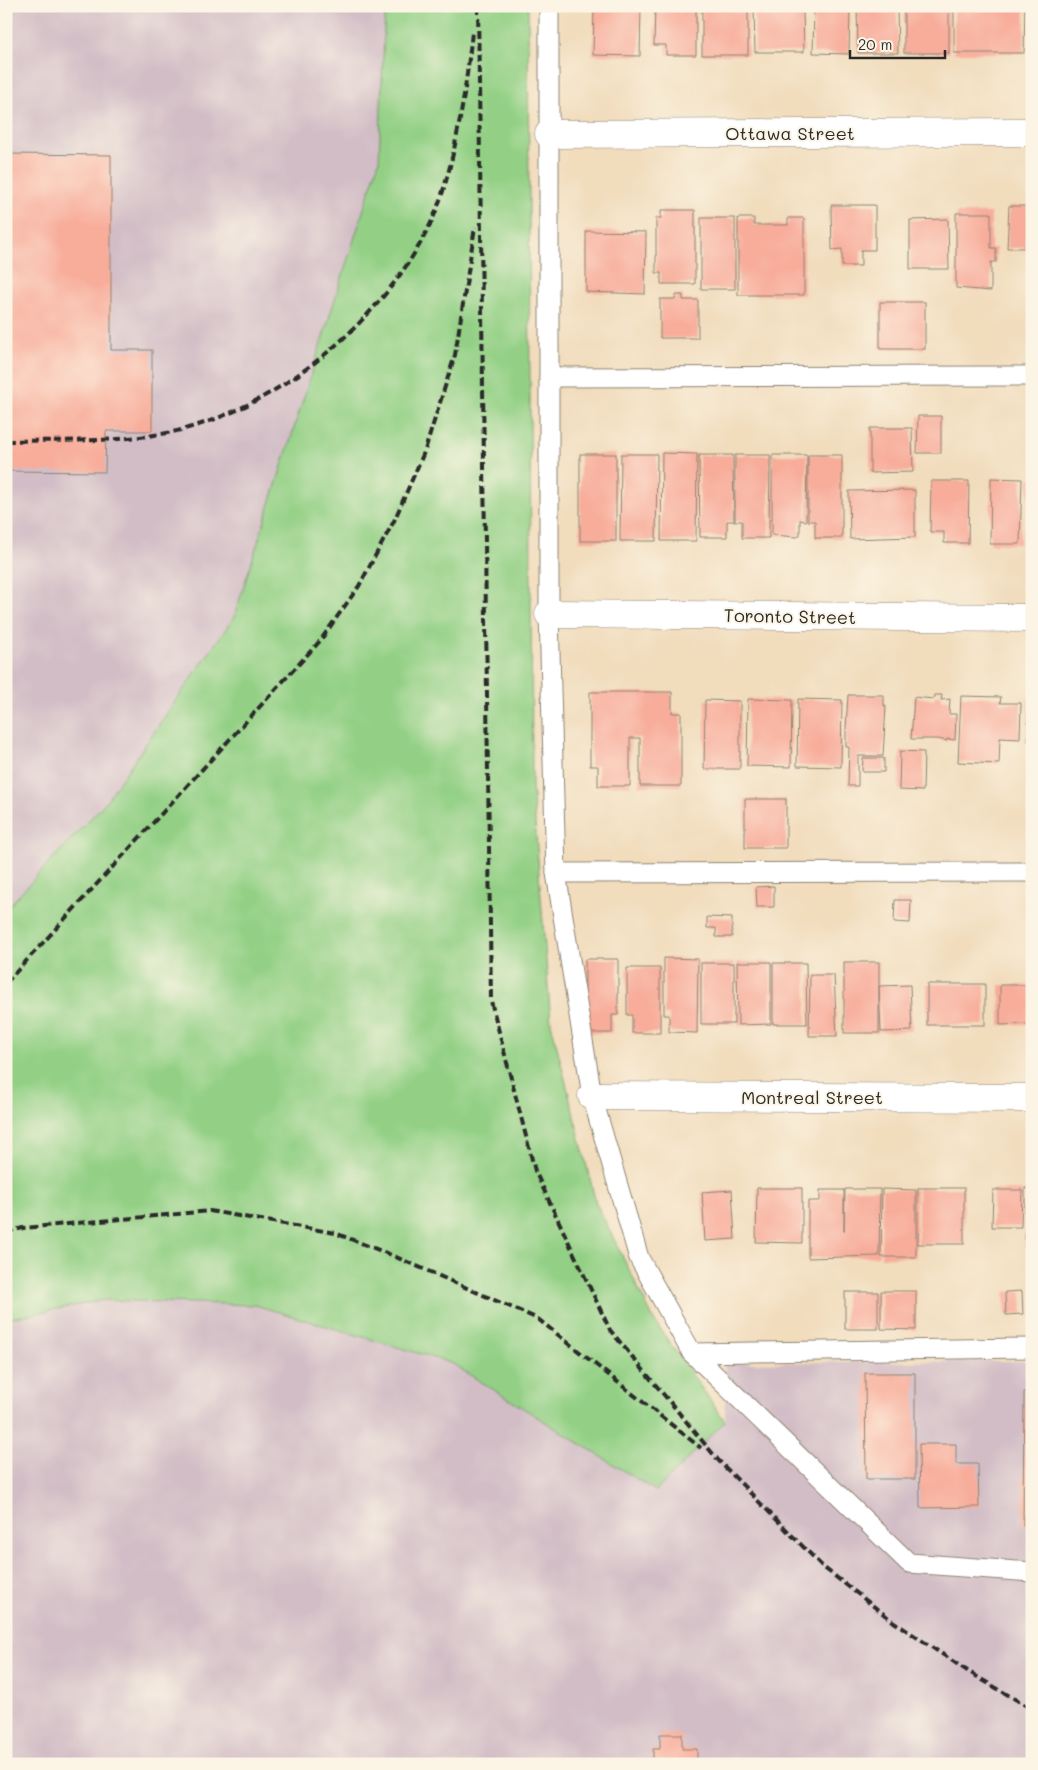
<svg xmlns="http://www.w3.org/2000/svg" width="1038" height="1770" font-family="Mali,sans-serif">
<rect width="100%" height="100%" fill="#fcf5e5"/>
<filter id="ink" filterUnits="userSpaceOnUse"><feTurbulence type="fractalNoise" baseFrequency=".02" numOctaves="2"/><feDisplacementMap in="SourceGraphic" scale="10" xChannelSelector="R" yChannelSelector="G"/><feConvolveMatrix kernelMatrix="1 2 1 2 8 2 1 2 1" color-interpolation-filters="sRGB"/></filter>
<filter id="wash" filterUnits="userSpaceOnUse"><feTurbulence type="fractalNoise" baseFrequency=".0096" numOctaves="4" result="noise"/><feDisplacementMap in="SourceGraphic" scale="20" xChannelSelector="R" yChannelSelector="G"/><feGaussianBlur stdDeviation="1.12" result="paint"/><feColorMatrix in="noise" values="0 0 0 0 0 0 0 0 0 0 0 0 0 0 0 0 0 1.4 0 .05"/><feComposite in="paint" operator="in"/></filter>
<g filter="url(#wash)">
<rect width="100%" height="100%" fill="#f1dcbc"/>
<g fill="#d2bdc6">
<path d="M6,6h379l-6,155 -145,456 -130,187 -98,105z"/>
<path d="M104,1300l151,5 196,58 205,128 69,-70v-58l307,-2v403h-1026v-445z"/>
</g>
<path fill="#93d085" stroke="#5f7e58" d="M385,6h143l4,779 19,238 45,180 59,119 70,99 -69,70 -205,-128 -196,-58 -151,-5 -98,19v-410l98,-105 130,-187 145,-456z"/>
<g id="blocks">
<g fill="#f8ac9a">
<path d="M594,6h47l-1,50 -47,-1z"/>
<path d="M655,6h41v49h-30v-10h-12z"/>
<rect x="702" y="6" width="46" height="49"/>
<path d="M757,6h38l1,4h7l1,42h-49l-1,-42h3z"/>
<path d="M814,6h36l-1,48 -36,-1z"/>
<path d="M857,6h40l1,47h-40z"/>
<rect x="904" y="6" width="45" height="47"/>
<path d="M954,6h71l-1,47h-70z"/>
<path d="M6,154l105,1v195h41v81h-46l-1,41 -99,-1z"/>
<path d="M831,205h44v45h-14v16h-19v-17l-10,1z"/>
<path d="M1009,206h23v42h-25z"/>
<path d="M661,210h34v74h-34v-11h-5v-55h5z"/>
<path d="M956,213h35v35h5v14h-5v29l-35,-3z"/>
<rect x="701" y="218" width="34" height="71"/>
<path d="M738,218h16v7h34v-7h16v77h-66z"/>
<path d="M948,219l1,50h-39v-49z"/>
<path d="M586,231l60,1 -1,62 -59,-2z"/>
<path d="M676,295h7v5h15v38h-38v-39h16z"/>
<rect x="880" y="302" width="45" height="47"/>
<path d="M918,416h23v37h-24z"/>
<path d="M870,428h42l1,44 -43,1z"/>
<path d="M662,453l35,1 -1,87h-35z"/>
<rect x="580" y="454" width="36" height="87"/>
<path d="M621,454h36l-1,87h-36z"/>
<path d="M699,455h34l1,66h-7v16h-27z"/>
<path d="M735,455h35l-1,83h-27v-17h-7z"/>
<path d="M772,455h35l-1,66 -6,-1v15l-3,2 -25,-2z"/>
<path d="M808,455h34v83h-27v-17h-7z"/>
<path d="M991,478l31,1 -2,65h-30z"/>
<rect x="1029" y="478" width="3" height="65"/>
<path d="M931,481h38l-1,62h-24v-11h-14z"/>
<path d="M915,490v47l-65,2 -1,-48z"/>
<path d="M590,692h82v21h9v73h-41v-48h-10v48h-32v-20h-8z"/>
<path d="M848,695h36v11h2l-3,50h-25v30h-10l1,-39h-3v-19z"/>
<path d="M935,695h7l-1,5 9,-1 -1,15h7l-1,26 -8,-1v2l-9,-2h-27l3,-42 20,2z"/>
<path d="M961,696l40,1 -1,6h21l-1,36 -20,-1 -1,26 -41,-2z"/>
<path d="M748,699l44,1 -1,67 -44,-1z"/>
<path d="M798,699l44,1 -1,67 -44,-1z"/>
<path d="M705,700l35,1v68h-36z"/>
<rect x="1028" y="700" width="4" height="41"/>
<path d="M900,751l24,1 -1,39 -24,-1z"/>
<path d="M863,758h21v14h-22z"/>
<rect x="745" y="799" width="41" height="49"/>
<path d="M774,886v21h-17l-1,-20z"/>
<path d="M895,900h16l-1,23 -16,-1z"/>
<path d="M707,917l25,1v19h-16v-9h-9z"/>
<path d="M664,958l34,1 -1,74 -28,-1v-17h-5z"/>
<path d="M585,959h33v56h-6v18h-27z"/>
<path d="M737,962h34v62l-33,1z"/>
<rect x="844" y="962" width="35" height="71"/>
<rect x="701" y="963" width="33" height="61"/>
<path d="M773,963h33l1,61h-34z"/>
<path d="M627,968h33v65h-28v-18h-5z"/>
<path d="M810,975h24l3,61h-28z"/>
<rect x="927" y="984" width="58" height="41"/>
<path d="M910,985l2,46 -31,1 -2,-46z"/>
<path d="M1000,985h32v39l-32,1z"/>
<path d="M757,1188h45v55l-46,-1z"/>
<rect x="918" y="1188" width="46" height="56"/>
<rect x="1025" y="1188" width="7" height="59"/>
<path d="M845,1189h35l-1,67 -71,2v-57h12v-11h24v41z"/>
<path d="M882,1189l34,1v67h-35z"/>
<path d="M732,1190l3,49 -30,2 -3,-49z"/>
<path d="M993,1190h29l-1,37h-29z"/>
<path d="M881,1291h35v39l-35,-1z"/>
<path d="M1022,1291l1,23 -17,1 -1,-23z"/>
<rect x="845" y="1292" width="33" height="37"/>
<path d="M865,1373h50v106h-49z"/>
<path d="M1024,1392h8v134h-9z"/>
<path d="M919,1444h37v20h22l1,43 -59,1z"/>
<path d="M660,1734h22v15h15v15h-44v-15h7z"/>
</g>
</g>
</g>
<g filter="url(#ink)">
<use href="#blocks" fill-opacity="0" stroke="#8e8474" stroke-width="1"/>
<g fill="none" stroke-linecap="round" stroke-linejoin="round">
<g stroke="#8e8474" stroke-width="21">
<g id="service">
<path d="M549,6v608l7,259 36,223 47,162 53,95 217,210 123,9"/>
<path d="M549,377l483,-1"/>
<path d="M556,873l476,-1"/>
<path d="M692,1353l340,-5"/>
</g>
</g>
<g stroke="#8e8474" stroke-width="29">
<g id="minor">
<path d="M549,134l483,-2"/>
<path d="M549,614l483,4"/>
<path d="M592,1096l440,2"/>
</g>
</g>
<use href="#service" stroke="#fff" stroke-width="19"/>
<use href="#minor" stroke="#fff" stroke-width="28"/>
<g stroke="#2b2b2b" stroke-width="4" stroke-dasharray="8 4" stroke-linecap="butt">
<path d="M478,6l13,995 44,170 75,159 109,131 104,106 71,55 75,50 63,37"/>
<path d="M6,441c55,-1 111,2 166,-9 105,-23 209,-109 257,-205 25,-51 37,-138 43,-195"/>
<path d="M6,983l314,-342 39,-55 35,-65 31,-71 30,-95 20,-128"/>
<path d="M6,1232l17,-4 187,-17 125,22 54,21 149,65 163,129"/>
</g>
</g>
</g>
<g text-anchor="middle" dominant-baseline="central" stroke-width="4" stroke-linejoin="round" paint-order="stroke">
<g font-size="18" fill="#2b2b2b" stroke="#fcf5e5">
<text x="790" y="133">Ottawa Street</text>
<text transform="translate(790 616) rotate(1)">Toronto Street</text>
<text x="812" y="1097">Montreal Street</text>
</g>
</g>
<rect width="1038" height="1770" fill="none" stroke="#fcf5e5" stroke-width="25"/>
<path d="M850 50v8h95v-8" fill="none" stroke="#2b2b2b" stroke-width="2.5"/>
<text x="858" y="50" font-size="15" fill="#2b2b2b" stroke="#fcf5e5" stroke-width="4" paint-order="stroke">20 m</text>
</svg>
